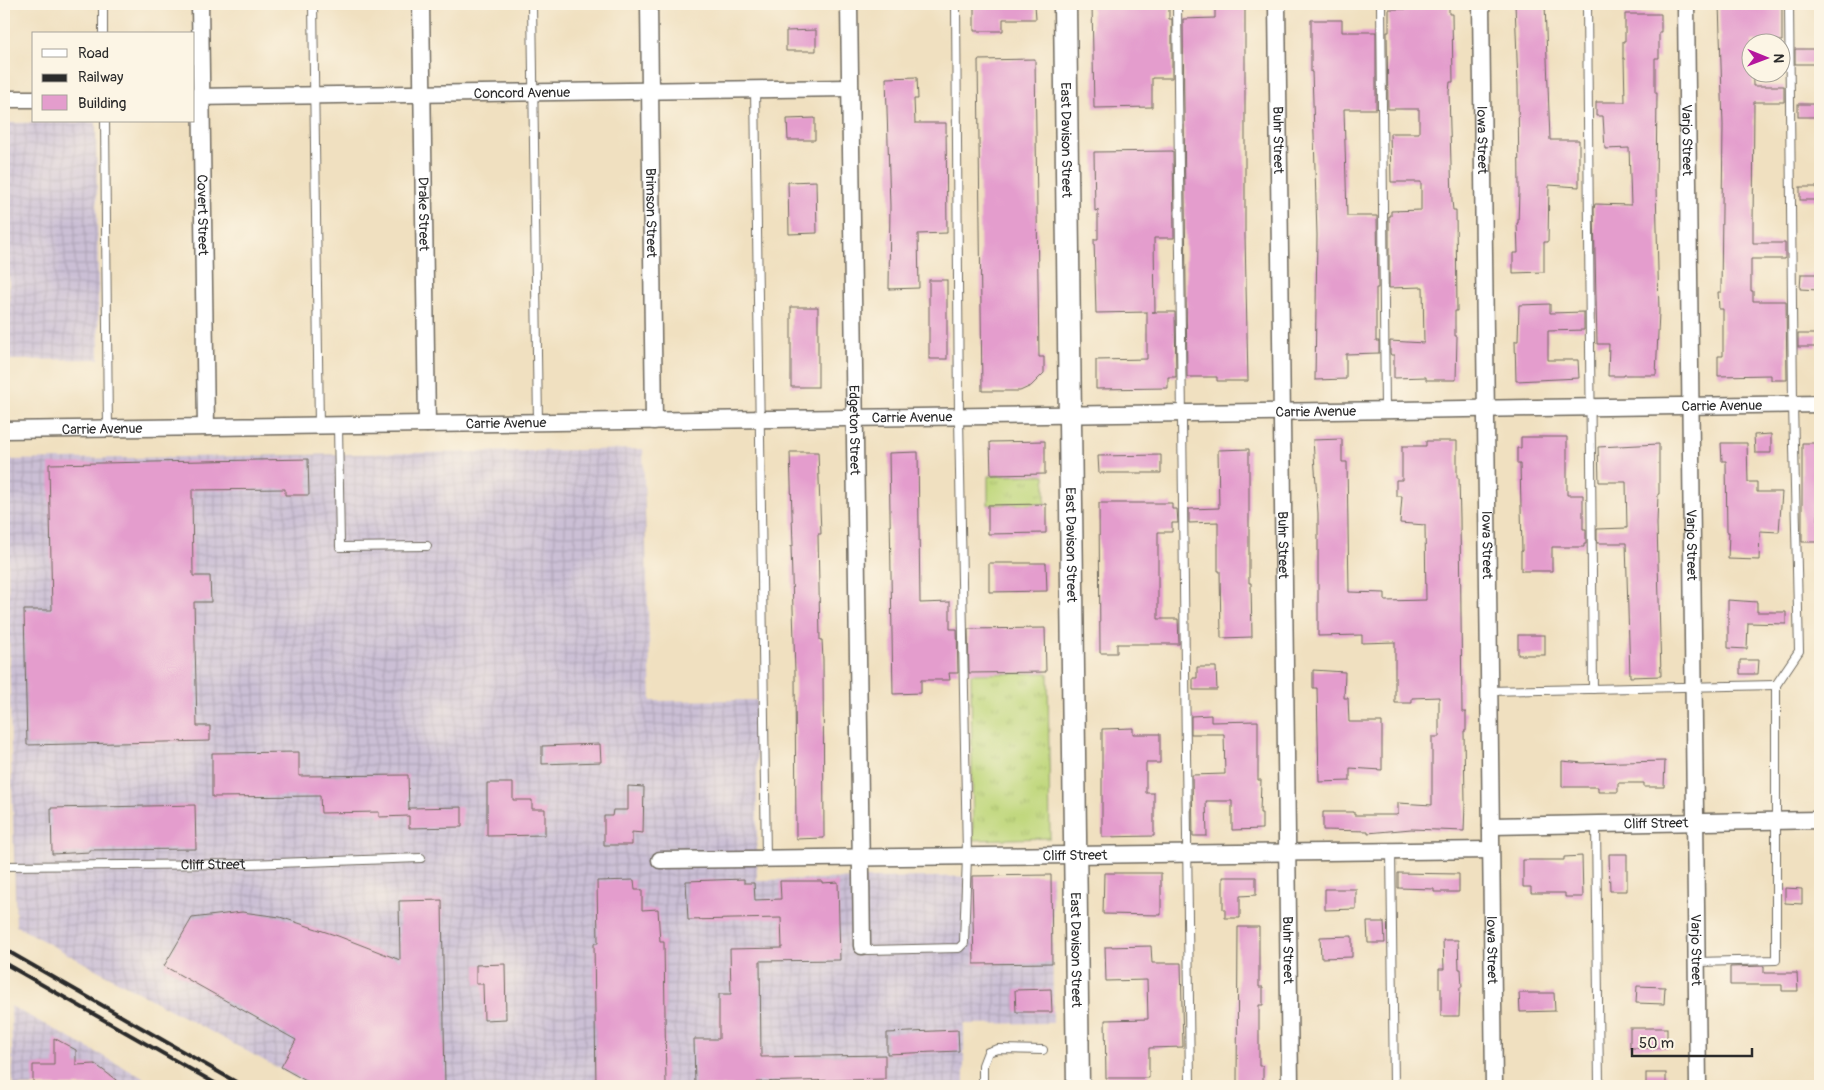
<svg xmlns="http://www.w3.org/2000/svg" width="1824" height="1090" font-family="Pangolin,sans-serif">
<defs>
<pattern id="industrial-grid" width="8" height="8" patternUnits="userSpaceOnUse" patternTransform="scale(1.25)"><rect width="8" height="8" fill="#cbbfd5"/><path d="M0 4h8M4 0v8" fill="none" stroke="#aea4b7"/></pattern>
<pattern id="grass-tufts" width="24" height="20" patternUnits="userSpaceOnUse" patternTransform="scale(1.25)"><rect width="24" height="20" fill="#bfd77b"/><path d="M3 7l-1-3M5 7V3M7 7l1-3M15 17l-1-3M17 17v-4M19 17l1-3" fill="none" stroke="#a4b96a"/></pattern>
</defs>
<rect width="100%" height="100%" fill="#fcf5e5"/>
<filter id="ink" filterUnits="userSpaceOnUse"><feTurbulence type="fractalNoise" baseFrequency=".02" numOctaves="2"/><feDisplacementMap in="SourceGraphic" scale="10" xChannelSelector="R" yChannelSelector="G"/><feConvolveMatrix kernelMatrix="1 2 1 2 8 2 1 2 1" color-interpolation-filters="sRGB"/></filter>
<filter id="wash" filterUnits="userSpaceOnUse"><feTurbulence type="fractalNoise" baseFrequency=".0096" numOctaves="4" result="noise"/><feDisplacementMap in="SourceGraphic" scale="20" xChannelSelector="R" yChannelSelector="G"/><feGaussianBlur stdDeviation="1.12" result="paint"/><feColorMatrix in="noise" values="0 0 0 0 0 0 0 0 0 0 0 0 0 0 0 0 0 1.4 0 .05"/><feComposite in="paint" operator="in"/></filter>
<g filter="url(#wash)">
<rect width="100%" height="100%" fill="#f0e0c0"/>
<g fill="url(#industrial-grid)">
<path d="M96,122l3,237 -89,1 -3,-237z"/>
<path d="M643,449l8,252 106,-1v180l295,-5 1,148 -89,1v62h-653l-295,-160 -5,-178 -5,-288z"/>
<path d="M11,1006l147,80h-145z"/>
</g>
<g fill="url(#grass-tufts)" stroke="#758153">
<path d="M1045,475v29l-57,1v-29z"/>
<path d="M1048,673l2,165 -77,2 -2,-166z"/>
</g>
<g id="blocks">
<g fill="#e49dcd">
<path d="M974,4h61l1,15h-33v12h-29z"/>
<path d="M1092,4h77v15h3v59h-20v29l-58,1z"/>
<path d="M1417,4h32v10h3l1,68h-3l-1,10 3,109 1,9h3l1,101h-2v25h2l-1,44h-30v-3l-32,1v-23h-3l-1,-2v-12l34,2 -1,-56 -34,1v-72h2v-5l30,-1v-28h-30l-1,-49h29v-24h-31l-1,-77h2v-23h28z"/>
<path d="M1515,4h30l5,136h29v47l-30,-2 -1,57h-4v30l-31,1v-20h5l-1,-30h1l1,-31 -1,-106z"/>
<path d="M1719,4h63v37h-30l1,45h31v16h-30l-1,124v17h32v16h-34v32h2v10h33l1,79h-16v-5l-53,1v-20h5v-47h-4l-1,-17h3l2,-167z"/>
<path d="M1245,5v230l3,146h-31v-4h-30l-4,-358 32,-1v-12z"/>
<path d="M1625,14h36v18h-2v26h-4v35h2l-1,93 3,126 -3,63h-32v1h-16l1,-32h-12l-3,-135 1,-5 36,1 -2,-57 -24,1 -2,-33h-7v-14h29l-1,-44h-1v-17h2z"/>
<path d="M1311,20h31v12h34v77h-32l3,107h30l1,72h-2v53h3v12l-33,1v25l-31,1 2,-145 -4,-133 -1,-30h-1z"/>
<path d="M816,30v21h-30v-20z"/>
<rect x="1795" y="49" width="20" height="15"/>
<path d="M1035,59l4,298h5v16l-13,13 -11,5h-38l-4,-331z"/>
<path d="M917,77l1,22h-4l1,24h31l1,110 -29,1 1,54 -30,1 1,-83 -4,-128z"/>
<rect x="1798" y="104" width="17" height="13"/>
<path d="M815,118v22h-27l-1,-21z"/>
<path d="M1173,151l1,87h-20l1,74h-3h23l1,65h-8v11l-72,1v-29l51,-1v-47l-51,1 -2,-74h4v-29l-3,1 -1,-59z"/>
<path d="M816,181l1,52 -28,1 -1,-52z"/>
<rect x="1800" y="187" width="17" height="13"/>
<path d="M1801,274h18v16l-19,-1z"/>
<rect x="929" y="280" width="18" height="79"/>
<path d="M1550,304v9l34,-1v18l-36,1v29h30l1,18 -63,3 -1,-40h3l1,-36z"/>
<rect x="791" y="307" width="27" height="80"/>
<rect x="1798" y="334" width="19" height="13"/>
<path d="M1771,434v19h-16l-1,-18z"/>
<path d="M1521,437h46v58h16v34h3v15h-2v3h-32v24h-31v-20h1l-2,-87h-3v-16h4z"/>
<path d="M1342,439v23h5l2,130 36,1v8l41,-1 -1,-75 -25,-2 2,-27h-6v-16h6v-34h24v-5h31v37h2l1,40 2,194h4v19h-2l1,73 -1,27 -53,-2 -43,4v-2l-45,-1v-18h31v3h42l2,-1v-11l34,2v-68h7v-40l-27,1v5h-17v-61l-33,1v-8l-44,1v-123l-5,-73z"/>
<path d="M1045,441v33l-54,1 -1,-33z"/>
<path d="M1721,443h26l1,39h9v10h25l-3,40 -19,-1 -1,29 -31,-1 1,-27h-2l-1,-71h-4z"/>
<path d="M1802,443h16v22h2l-2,59h2v18h-18z"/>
<path d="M1659,444v50h-1l-1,30 4,152 -31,1 -4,-134h-29v-14l30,-1 -1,-46h-27l-1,-35z"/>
<path d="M1249,449v134h2l1,54 -31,1 -1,-67h-2v-49l-29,1v-14l30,-1 -1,-58z"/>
<path d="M790,452h28l3,82h-3l2,106h2l1,20 1,178 -28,1 -1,-167 -4,-126h2z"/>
<path d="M918,452l2,151 30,-1v27h7l1,44h-9l1,7h-29v13l-28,1 -4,-241z"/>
<path d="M1161,455v18h-62l-1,-17z"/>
<path d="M308,459l1,36h-24v-6l-93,1 1,86h17l1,26h-17l3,124h13v15l-183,4 -3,-135h28l-3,-146z"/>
<path d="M1099,503h73v6h5l1,14h-6v9h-14v87h20l1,25h-62v9h-17z"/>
<path d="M1046,504v29l-58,1v-29z"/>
<path d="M989,563h57l1,28 -58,1z"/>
<path d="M1728,600l29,2v10h29v12l-38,-1 -1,26 -19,-1z"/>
<path d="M1045,628l1,44 -77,1 -1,-44z"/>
<rect x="1518" y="635" width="27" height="20"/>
<path d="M1740,660h19l-1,14h-18z"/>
<path d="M1197,667h19l1,23h-24v-12h4z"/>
<path d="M1313,670l32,2 -1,26h4l1,24h33v48l-32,-2v13l-31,1 -2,-94h-4z"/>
<path d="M1211,715v7l47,-1v59h3l-1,33h2v16l-30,1v-29h-26l1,35h-14l-1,-61 33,-1 -1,-40h-33v-18z"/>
<path d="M1133,728v6h27v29h-14v30h8v43l-52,1v-108z"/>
<path d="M600,744l1,18 -59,2v-18z"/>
<path d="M299,752v24l109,-1 1,35v-2l53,-1v20l-53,1v-12l-30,1v-5l-58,1 -1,-17 -108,1v-44z"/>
<path d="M1562,761l21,2 82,-2 -1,26h-20v-4h-26v9h-20v-5h-36z"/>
<path d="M487,783h26v17h19v9h13v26l-58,1z"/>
<path d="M628,786l16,1 -1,46 -11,-1v13h-28v-29h8l1,-6h15z"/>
<path d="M195,805l1,44 -106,1v2l-38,2 -1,-46z"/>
<path d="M1609,854h18v37h-17z"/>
<path d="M1582,856l1,41h-18v-4h-34v-6h-8v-27h41v-3z"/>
<path d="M1104,873h57v42l-58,-1z"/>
<path d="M1398,873l61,1v18h-25v-3l-36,-1z"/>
<path d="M1051,875l1,88 -78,1 -2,-88z"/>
<path d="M1223,877h33v18l-16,1v22h-15v-9h-2z"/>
<path d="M744,879v4h10l1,17 26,-1 -1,-18h42v2l16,-1 2,78 -80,1 1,96 124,-2v24l-129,3v4h-61l-1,-47h25v-45h12l-1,-45 52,-1 -1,-30 -93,2 -2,-39z"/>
<path d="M634,880l1,10h7v20l16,-1 2,33h4l2,144h-70l-2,-143h4l-1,-62z"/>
<path d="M1785,888l17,1v15l-17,-1z"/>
<path d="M1325,889h31v20l-31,1z"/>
<path d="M442,900l3,186h-130l-34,-19 15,-27 -132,-74 28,-48 50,-6 38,5 58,19 62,24 -1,-59z"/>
<path d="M1367,922h17l1,21h-17z"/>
<path d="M1238,927h21v60h4v18h-4v61h4v18h-26z"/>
<path d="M1352,936v21l-31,1 -1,-21z"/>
<path d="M1443,940h15l1,29h2l1,18h-2l-1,29h-18v-28h-2v-19h5z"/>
<path d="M1151,946l1,17h29l2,84 -34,1v30h-43l-1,-58 43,-1 -1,-39 -41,1 -1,-34z"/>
<path d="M505,964l1,55 -22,1 -1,-36h-7v-19z"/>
<path d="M1764,966v7h33l1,18h-16v-6h-52v-18z"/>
<path d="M1637,986l28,1 -1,17 -28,-1z"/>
<path d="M1051,989l1,23h-36l-1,-22z"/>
<path d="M1519,993h35l1,18 -35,1z"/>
<rect x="1630" y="1028" width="37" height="20"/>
<path d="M958,1030l1,21 -72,3v-21z"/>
<path d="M54,1038l22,12v15l19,-1 29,22h-91v-21h21z"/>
<rect x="1646" y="1073" width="20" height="13"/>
</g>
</g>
</g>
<g filter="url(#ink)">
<use href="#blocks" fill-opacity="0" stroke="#706a5f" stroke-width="1"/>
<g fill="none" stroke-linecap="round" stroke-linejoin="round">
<g stroke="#706a5f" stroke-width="10">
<g id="service">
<path d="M103,4v30"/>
<path d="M313,4l6,422"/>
<path d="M532,4l6,419"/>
<path d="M1177,4l13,1082"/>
<path d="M1381,4l4,406"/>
<path d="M1587,4l6,685"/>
<path d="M755,89l11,770"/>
<path d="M105,121l3,308"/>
<path d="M338,425l2,122 87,-1"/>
<path d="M1489,691l287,-6"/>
<path d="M1596,824l3,262"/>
<path d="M1391,851l3,235"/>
<path id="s1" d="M4,866l241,-2 176,-6"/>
<path d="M862,946l5,4 92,-2 5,-5 3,-87 -8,-439 -3,-413"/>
<path d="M1697,962l79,-2v-275l23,-34 -6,-246 -4,-401"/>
<path d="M983,1086v-21l5,-13 10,-3 45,1"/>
</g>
</g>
<g stroke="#706a5f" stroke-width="19">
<g id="minor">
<path id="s2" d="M200,4l6,423"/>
<path id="s3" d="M421,4l6,420"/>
<path id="s4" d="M649,4l5,417"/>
<path id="s5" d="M849,4l13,942"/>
<path id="s6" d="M1277,4l13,1082"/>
<path id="s7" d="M1481,4l13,1082"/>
<path id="s8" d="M1686,4l12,1082"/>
<path id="s9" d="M194,97l656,-9"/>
<path d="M4,99h30"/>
<path id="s10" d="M4,430l1816,-26"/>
<path id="s11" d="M1491,826l329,-6"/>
<path id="s12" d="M660,860l831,-10"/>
</g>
</g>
<g stroke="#706a5f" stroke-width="25">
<g id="secondary">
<path id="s13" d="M1065,4l13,1082"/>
</g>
</g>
<use href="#service" stroke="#fff" stroke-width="8"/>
<use href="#minor" stroke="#fff" stroke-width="16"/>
<use href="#secondary" stroke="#fff" stroke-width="22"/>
<g stroke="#2b2b2b" stroke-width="4">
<path d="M4,949l239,137"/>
<path d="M4,963l216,123"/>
</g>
</g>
</g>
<g text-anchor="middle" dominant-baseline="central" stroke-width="4" stroke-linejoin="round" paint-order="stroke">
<g font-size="14" fill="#2b2b2b" stroke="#fcf5e5">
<text stroke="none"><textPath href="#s9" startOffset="328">Concord Avenue</textPath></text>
<text stroke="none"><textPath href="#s13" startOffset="136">East Davison Street</textPath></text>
<text stroke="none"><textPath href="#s6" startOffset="136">Buhr Street</textPath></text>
<text stroke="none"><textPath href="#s7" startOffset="136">Iowa Street</textPath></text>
<text stroke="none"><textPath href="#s8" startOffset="136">Varjo Street</textPath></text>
<text stroke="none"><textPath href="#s4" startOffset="209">Brimson Street</textPath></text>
<text stroke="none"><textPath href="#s3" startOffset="210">Drake Street</textPath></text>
<text stroke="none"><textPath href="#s2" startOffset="211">Covert Street</textPath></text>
<text stroke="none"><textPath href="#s10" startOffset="1718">Carrie Avenue</textPath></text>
<text stroke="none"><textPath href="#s10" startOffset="1312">Carrie Avenue</textPath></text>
<text stroke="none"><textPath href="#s10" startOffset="908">Carrie Avenue</textPath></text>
<text stroke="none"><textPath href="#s10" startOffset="502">Carrie Avenue</textPath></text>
<text stroke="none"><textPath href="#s10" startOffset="98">Carrie Avenue</textPath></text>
<text stroke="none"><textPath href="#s5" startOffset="426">Edgeton Street</textPath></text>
<text stroke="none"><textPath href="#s13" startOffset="541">East Davison Street</textPath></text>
<text stroke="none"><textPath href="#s6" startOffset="541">Buhr Street</textPath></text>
<text stroke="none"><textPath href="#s7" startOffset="541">Iowa Street</textPath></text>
<text stroke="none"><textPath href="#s8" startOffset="541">Varjo Street</textPath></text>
<text stroke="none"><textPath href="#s11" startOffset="165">Cliff Street</textPath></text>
<text stroke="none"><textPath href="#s12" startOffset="415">Cliff Street</textPath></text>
<text stroke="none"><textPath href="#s1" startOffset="209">Cliff Street</textPath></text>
<text stroke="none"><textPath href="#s13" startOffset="946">East Davison Street</textPath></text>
<text stroke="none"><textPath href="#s6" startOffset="946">Buhr Street</textPath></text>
<text stroke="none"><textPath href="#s7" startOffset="946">Iowa Street</textPath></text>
<text stroke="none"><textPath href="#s8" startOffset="946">Varjo Street</textPath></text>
</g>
</g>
<rect width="1824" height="1090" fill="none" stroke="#fcf5e5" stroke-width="20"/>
<rect x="32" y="32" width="162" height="90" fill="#fcf5e5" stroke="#a8a49b"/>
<rect x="42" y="49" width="25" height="8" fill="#ffffff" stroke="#a8a49b"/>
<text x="78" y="58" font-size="15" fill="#2b2b2b">Road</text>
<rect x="42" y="74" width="25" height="8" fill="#2b2b2b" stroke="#a8a49b"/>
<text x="78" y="82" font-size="15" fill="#2b2b2b">Railway</text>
<rect x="42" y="95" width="25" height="15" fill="#e49dcd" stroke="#a8a49b"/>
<text x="78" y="108" font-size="15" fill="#2b2b2b">Building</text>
<g transform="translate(1766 58) rotate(91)"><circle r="24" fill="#fcf5e5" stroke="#a8a49b"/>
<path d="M0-4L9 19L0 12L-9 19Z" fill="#b5179e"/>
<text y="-8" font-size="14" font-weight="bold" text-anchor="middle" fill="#2b2b2b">N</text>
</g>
<path d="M1632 1048v8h120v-8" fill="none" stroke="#2b2b2b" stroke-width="2.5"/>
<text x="1639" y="1048" font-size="15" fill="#2b2b2b" stroke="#fcf5e5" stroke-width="4" paint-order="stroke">50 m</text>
</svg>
